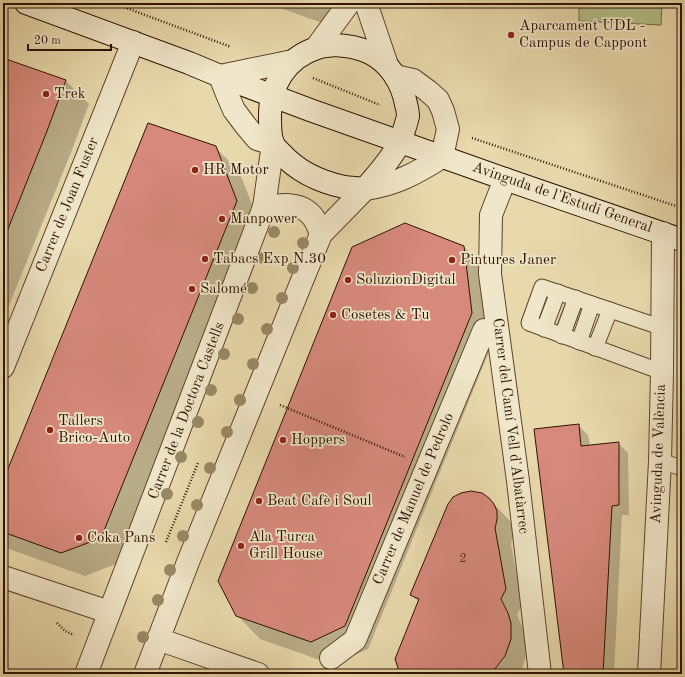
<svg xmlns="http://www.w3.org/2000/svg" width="685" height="677" font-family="'Old Standard TT',serif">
<rect width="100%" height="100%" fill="#e8d9ac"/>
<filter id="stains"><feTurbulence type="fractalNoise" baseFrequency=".005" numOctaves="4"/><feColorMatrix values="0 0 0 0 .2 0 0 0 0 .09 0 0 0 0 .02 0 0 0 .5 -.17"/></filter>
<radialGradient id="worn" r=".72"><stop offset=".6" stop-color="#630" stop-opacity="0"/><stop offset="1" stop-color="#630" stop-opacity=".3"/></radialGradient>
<path fill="#b5bf8a" stroke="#726945" d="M579,3h83l-1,22 -82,-4z"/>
<g fill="#0003">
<path d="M266,3h64l-2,22z"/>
<path d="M3,59l63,22 23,23 -17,46 -69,170z"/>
<path d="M215,147l24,24 21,54 -136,336 -39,15 -76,-27 -6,-6v-59z"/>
<path d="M464,247l23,24 8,66 -127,312 -34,16 -74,-26 -23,-24z"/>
<path d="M564,305l9,9 -7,18 -9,-9z"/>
<path d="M578,425l10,10 2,11 28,-3 10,10 1,62h-7l-8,159h-49z"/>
<path d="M489,499l21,22 2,6 1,9 -2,8 11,61 -5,10 7,15 3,9 -1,16 -5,18 -1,1h-119l18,-72 -8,-7z"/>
</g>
<g fill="#d7897c" stroke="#2e1300">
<path d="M3,58l63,22 -19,51 -43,108 -1,-1z"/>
<path d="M148,123l68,23 21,55 -136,337 -40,15 -58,-21v-51z"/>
<path d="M405,223l59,23 8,67 -127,313 -34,16 -75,-26 -18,-35 134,-334z"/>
<path d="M579,424l2,22 38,-4v63l-7,1 -9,168h-39l-30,-245z"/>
<path d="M471,491l11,2 7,5 5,6 3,7v9l-2,8 11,61 -5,10 7,14 3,10v16l-6,17 -14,18h-91l-5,-15 24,-60 -9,-4 38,-91 5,-7 8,-4z"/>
</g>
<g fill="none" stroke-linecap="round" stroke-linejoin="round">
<g stroke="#5c442b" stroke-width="17">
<g id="service">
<path d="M544,329l14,-37"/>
<path d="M562,336l14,-38"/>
<path d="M579,342l13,-38"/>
<path d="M595,348l15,-38"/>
<path d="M662,372l-133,-49 13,-36 121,41"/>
<path d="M660,461l22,7"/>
</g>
</g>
<g stroke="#5c442b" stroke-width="24">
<path id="pedestrian" d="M331,658l24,-18 129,-310"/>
</g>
<g stroke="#5c442b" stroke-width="24">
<g id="minor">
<path d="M366,3l21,62"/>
<path d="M316,48l33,-45"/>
<path d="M273,144l-16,-5 -11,-13 -12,-16 -7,-16 -7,-18 73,-15"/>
<path d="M505,179l-14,36 -1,59 28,207 22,193"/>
<path d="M365,189c30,-4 52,-16 77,-32l6,-28 -5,-18 -5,-11 -10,-9 -15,-11 -18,-4"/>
<path d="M264,207c14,-2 32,-5 44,5 7,5 10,14 13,22"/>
<path d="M3,367l130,-325"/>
<path d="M3,577l106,35"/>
<path d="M158,639l100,35"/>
</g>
</g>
<g stroke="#5c442b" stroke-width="24">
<g id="tertiary">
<path d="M86,674l178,-467 9,-63"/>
<path d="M145,674l43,-112 133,-328 44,-45"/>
<path d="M649,674l11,-213 2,-89 1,-139"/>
</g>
</g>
<g stroke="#2e1300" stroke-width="24">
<g id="secondary">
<path d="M26,3l163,60 31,13 90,34 195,69 177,61"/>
<path d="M335,45c13,1 23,2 35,8 20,10 32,30 36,51 1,4 2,8 2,12 -1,5 -6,21 -8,26 -9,18 -23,32 -35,47 -7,-1 -14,-1 -21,-2 -23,-5 -47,-16 -63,-34 -3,-3 -7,-6 -8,-10 -3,-6 -3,-20 -3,-27 0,-31 16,-58 47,-68 5,-2 12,-2 18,-3z"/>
</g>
</g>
<g stroke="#2e1300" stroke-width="2.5" stroke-dasharray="1 2" stroke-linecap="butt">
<path d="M113,3l118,44"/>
<path d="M313,78l67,27"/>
<path d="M472,138l210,70"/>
<path d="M280,405l125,52"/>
<path d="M166,542l32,-79"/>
<path d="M57,623l8,8 9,4"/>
</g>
<use href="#service" stroke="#f0e6c9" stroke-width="15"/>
<use href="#pedestrian" stroke="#f0e6c9" stroke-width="22"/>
<use href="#minor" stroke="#f0e6c9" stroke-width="22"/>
<use href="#tertiary" stroke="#f0e6c9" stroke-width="22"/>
<use href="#secondary" stroke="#f0e6c9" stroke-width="22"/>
</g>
<g fill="#988964">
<circle cx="274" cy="232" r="6"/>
<circle cx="303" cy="243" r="6"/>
<circle cx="263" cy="258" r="6"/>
<circle cx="293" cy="268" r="6"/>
<circle cx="252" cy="288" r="6"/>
<circle cx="282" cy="298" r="6"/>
<circle cx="238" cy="319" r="6"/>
<circle cx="267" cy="329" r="6"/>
<circle cx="224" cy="354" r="6"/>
<circle cx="253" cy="364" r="6"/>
<circle cx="211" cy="390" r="6"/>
<circle cx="240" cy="400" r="6"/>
<circle cx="198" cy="422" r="6"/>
<circle cx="227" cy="432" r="6"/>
<circle cx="181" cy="457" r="6"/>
<circle cx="210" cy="468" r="6"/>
<circle cx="167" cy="494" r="6"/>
<circle cx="197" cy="505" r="6"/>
<circle cx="183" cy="536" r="6"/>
<circle cx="170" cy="570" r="6"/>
<circle cx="158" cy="600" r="6"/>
<circle cx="143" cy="637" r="6"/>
</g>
<g fill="#8f2418" stroke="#f0e6c9" stroke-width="1.5">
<circle cx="511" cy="35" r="4"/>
<circle cx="46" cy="94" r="4"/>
<circle cx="195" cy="170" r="4"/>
<circle cx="222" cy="219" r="4"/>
<circle cx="205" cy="259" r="4"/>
<circle cx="452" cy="260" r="4"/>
<circle cx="348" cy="280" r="4"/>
<circle cx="192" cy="289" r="4"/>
<circle cx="333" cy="315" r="4"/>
<circle cx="50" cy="430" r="4"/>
<circle cx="283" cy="440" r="4"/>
<circle cx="259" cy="501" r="4"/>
<circle cx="79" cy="538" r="4"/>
<circle cx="241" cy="546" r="4"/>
</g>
<g text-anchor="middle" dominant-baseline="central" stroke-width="3.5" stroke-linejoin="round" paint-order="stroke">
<g font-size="13" fill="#58301f">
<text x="463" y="558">2</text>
</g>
<g font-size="15" fill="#2e1300" stroke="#f0e6c9" text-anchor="start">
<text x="519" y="26">Aparcament UDL -<tspan x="519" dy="17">Campus de Cappont</tspan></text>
<text x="54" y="94">Trek</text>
<text x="203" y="170">HR Motor</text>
<text x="230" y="219">Manpower</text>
<text x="213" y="259">Tabacs Exp N.30</text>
<text x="460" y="260">Pintures Janer</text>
<text x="356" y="280">SoluzionDigital</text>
<text x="200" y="289">Salomé</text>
<text x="341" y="315">Cosetes &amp; Tu</text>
<text x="58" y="421">Tallers<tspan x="58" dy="17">Brico-Auto</tspan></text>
<text x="291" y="440">Hoppers</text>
<text x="267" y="501">Beat Cafè i Soul</text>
<text x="249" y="537">Ala Turca<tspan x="249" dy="17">Grill House</tspan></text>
<text x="87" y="538">Coka Pans</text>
</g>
<g font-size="15" fill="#2e1300" stroke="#f0e6c9">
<text transform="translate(562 198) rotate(19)">Avinguda de l'Estudi General</text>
<text transform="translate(68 205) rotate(-68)">Carrer de Joan Fuster</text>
<text transform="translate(187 411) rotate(-69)">Carrer de la Doctora Castells</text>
<text transform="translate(510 426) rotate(83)">Carrer del Camí Vell d'Albatàrrec</text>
<text transform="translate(659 454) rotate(-88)">Avinguda de València</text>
<text transform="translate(414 499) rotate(-67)">Carrer de Manuel de Pedrolo</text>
</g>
</g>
<rect width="685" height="677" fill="none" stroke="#e8d9ac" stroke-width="16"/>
<rect x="4" y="4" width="677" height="669" fill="none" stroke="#2e1300" stroke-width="2"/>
<rect x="8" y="8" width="669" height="661" fill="none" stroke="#2e1300"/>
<path d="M28 44v6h83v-6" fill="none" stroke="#2e1300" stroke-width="2"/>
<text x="34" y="44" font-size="12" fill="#2e1300" stroke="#f0e6c9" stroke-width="3" paint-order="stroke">20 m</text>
<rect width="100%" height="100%" filter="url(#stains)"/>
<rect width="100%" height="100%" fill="url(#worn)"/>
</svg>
